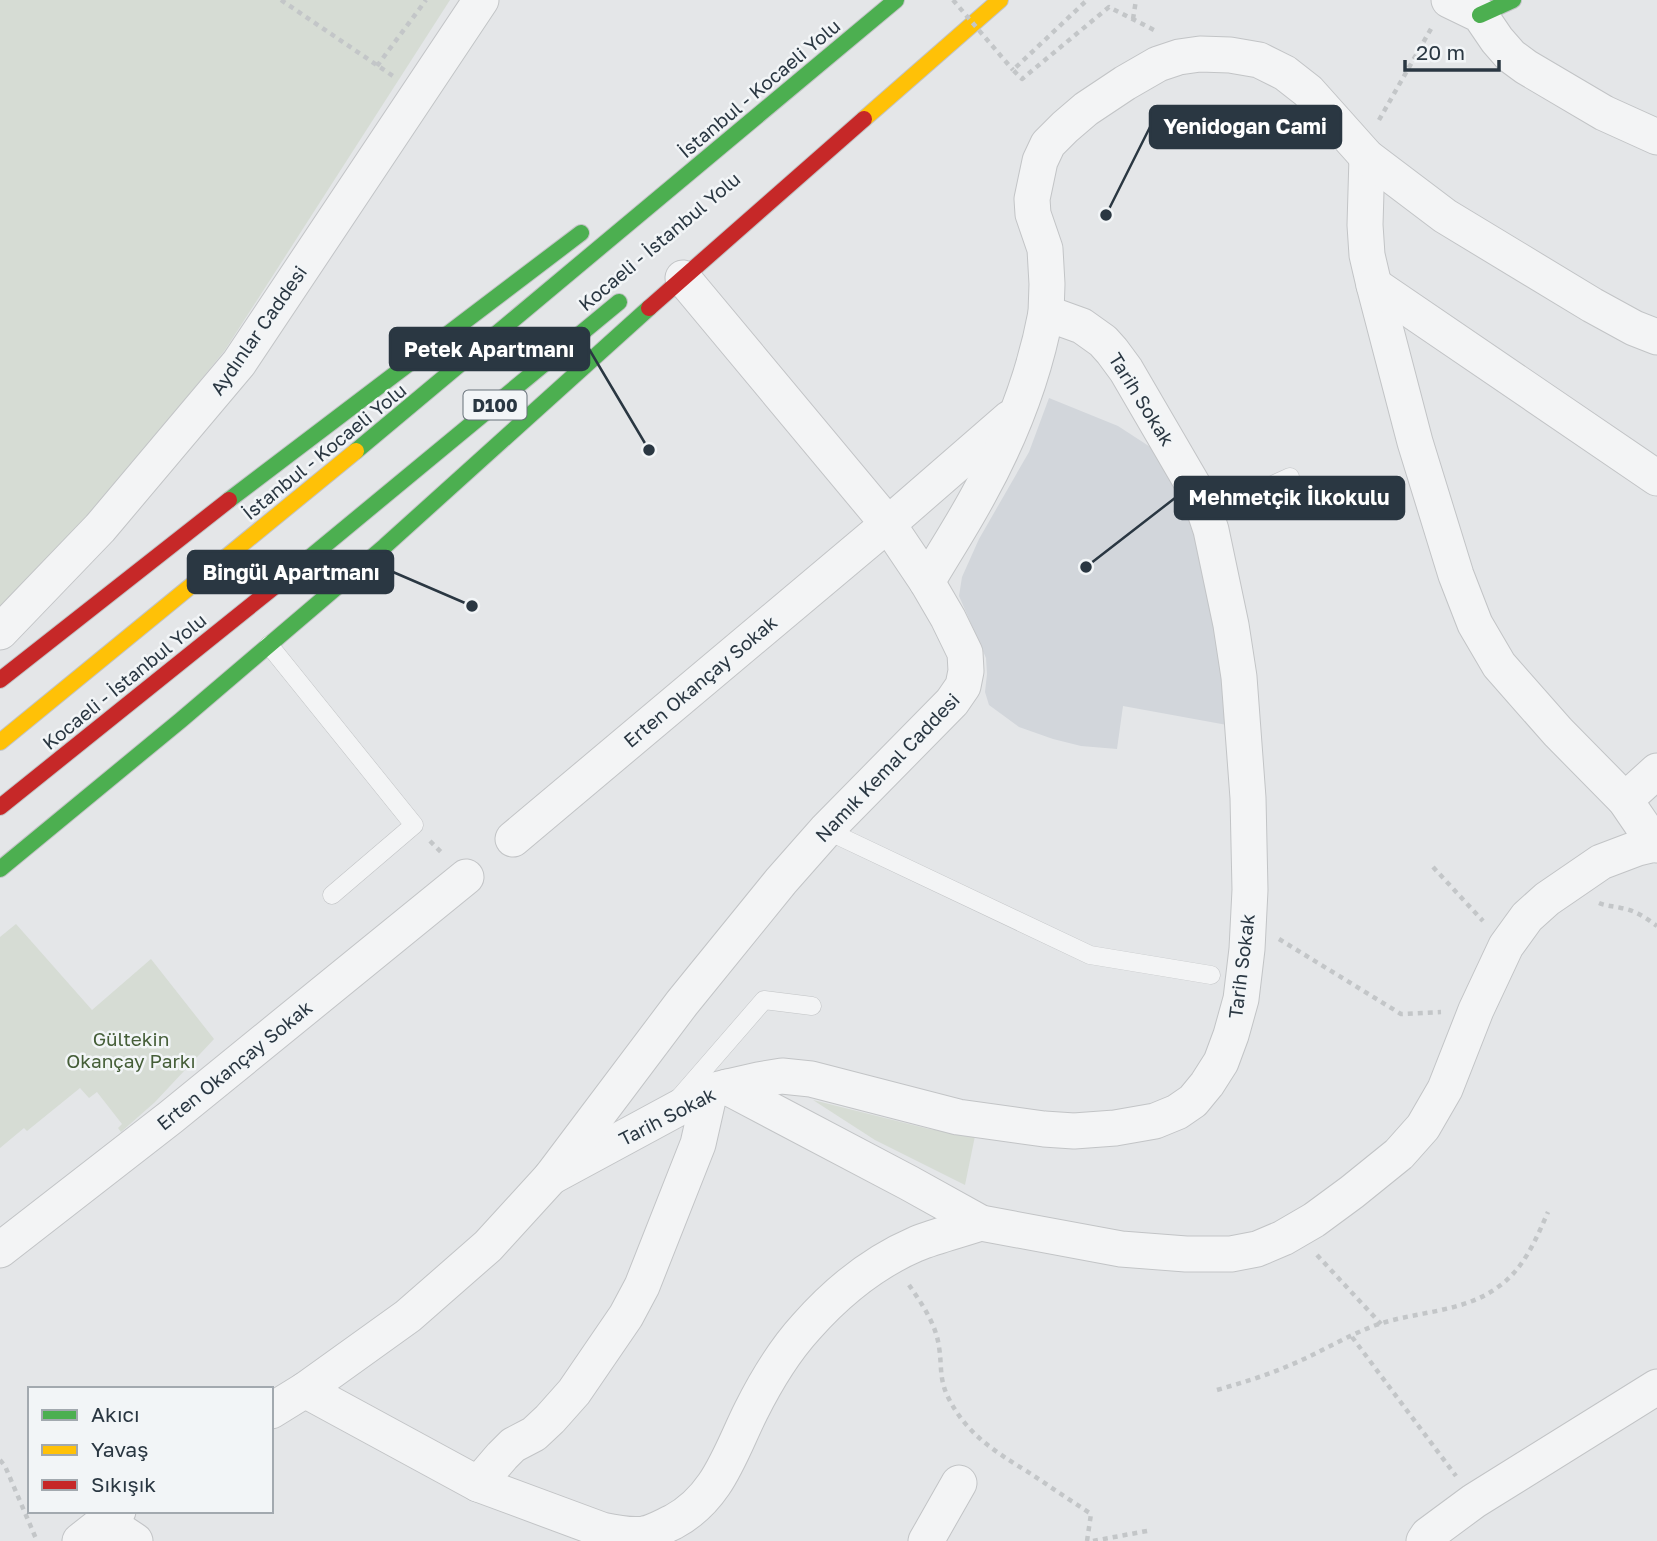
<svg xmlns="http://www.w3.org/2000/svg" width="1657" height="1541" font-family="'Golos Text',sans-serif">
<rect width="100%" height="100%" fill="#e4e6e8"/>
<path fill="#d2d6db" d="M1049,398l69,28 40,26 32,52 20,87 17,134 -104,-19 -6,43 -36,-3 -28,-7 -34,-12 -30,-22 -4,-13 2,-18 -1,-16 -27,-62 3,-19 17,-38 50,-87z"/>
<g fill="#d6dcd4">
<path d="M0,0h450l-225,350 -117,144 -108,116z"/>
<path d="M16,924l76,86 59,-51 63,80 -59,63 -34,30 -3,-4 4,-4 -25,-32 -8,6 -9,-10 -53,43 -3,-3 -24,20v-211z"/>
<path d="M813,1100l116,29 46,7 -10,49 -90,-45z"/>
</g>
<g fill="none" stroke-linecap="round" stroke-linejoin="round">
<g stroke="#c2c4c6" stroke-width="19">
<g id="lane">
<path d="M1206,515l84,-38"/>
<path d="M269,645l145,180 -82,70"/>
<path d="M826,830l264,125 121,20"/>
<path d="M679,1098l85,-98 48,6"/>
</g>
</g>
<g stroke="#c2c4c6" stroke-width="37">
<g id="street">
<path d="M1449,0l31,15 17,25 14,16 15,11 78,46 53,24"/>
<path d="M1367,157l-2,68 2,30 7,30 41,157 41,133 19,49 24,41 59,67 67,68 30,44 2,1"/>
<path d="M1374,285l283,193"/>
<path d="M1046,313l1,-29 -2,-35 -12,-35 -1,-15 8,-38 8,-17 17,-17 21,-18 39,-26 33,-19 21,-7 21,-3 30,1 29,5 26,13 23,18 59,66 78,59 147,89 42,23 23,9"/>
<path d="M0,632l100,-104 139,-165 242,-363"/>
<path d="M1625,800l32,-29"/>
<path d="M513,839l375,-315 122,-106"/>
<path d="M727,1087l182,96 72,40 140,26 65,5h45l26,-5 26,-11 31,-18 38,-28 47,-38 24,-27 22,-38 31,-79 30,-64 21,-29 20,-18 54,-37 37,-14 17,-4"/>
<path d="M551,1177l159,-86 48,-11 24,-4 29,3 147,38 86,12 30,2 41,-3 40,-7 22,-9 16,-11 14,-17 14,-22 10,-27 10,-36 6,-50 3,-59 -2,-92 -9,-121 -8,-52 -20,-95 -11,-33 -74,-127 -14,-19 -9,-10 -21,-15 -36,-13c-12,64 -36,125 -67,181 -16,30 -35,59 -52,88"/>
<path d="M0,1250l171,-133 295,-240"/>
<path d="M305,1390l173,94 124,46c14,3 28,6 42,4 10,-2 20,-8 29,-12 45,-24 57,-69 78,-111 14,-28 34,-61 55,-84 30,-34 68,-65 110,-83 20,-8 44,-14 65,-21"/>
<path d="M271,1411l34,-21 103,-74 80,-70 63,-69 131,-174 99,-122 45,-51 126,-128 11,-16 3,-15 -1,-18 -17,-35 -21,-36 -39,-58 -205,-246"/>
<path d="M478,1484l24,-28 11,-11 21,-11 16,-15 24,-27 52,-76 16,-30 56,-142 12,-53"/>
<path d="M105,1521l30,20"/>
<path d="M80,1541l38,-30"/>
<path d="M926,1541l33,-58"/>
<path d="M1424,1541l4,-6 46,-34 183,-114"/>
</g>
</g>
<g stroke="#c2c4c6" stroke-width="18">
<g id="fast">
<path d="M1480,15l33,-15"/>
<path d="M356,451l540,-451"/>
<path d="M229,500l352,-267"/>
<path d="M279,583l340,-281"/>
<path d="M0,869l181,-149 204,-174 264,-238"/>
</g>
</g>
<g stroke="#c2c4c6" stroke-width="18">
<g id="slow">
<path d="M864,119l136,-119"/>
<path d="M0,742l356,-291"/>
</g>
</g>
<g stroke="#c2c4c6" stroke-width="18">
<g id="jam">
<path d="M649,308l215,-189"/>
<path d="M0,680l229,-180"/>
<path d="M0,807l279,-224"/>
</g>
</g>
<g stroke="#c3c6c8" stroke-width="4.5" stroke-dasharray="5 5" stroke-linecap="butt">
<path d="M281,0l112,76"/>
<path d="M1085,2l-72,68 9,9 87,-72 45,23"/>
<path d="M1133,19l3,-19"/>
<path d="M377,66l49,-66"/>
<path d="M1379,120l53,-93"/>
<path d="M430,841l13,13"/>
<path d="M1433,867l50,54"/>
<path d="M1599,903c7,3 14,3 22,5 14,2 25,10 36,18"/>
<path d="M1279,939l122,75 40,-2"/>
<path d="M1317,1255l64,69"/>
<path d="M909,1285c13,19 27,39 30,62 3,18 0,30 8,48 18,38 47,56 81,77 21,14 42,28 63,42l-4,27"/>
<path d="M1352,1337l104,139"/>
<path d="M1217,1390c24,-7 48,-14 71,-24 30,-12 58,-30 88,-41 40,-14 87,-12 122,-38 26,-18 38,-48 50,-75"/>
<path d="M0,1460l5,6 32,75"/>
<path d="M1093,1541l59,-11"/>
</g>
<use href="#lane" stroke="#f3f4f5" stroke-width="18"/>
<use href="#street" stroke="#f3f4f5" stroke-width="35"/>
<use href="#fast" stroke="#4caf50" stroke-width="16"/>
<use href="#slow" stroke="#ffc107" stroke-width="16"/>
<use href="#jam" stroke="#c62828" stroke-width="16"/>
<path stroke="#c3c6c8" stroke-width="4.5" stroke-dasharray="5 5" stroke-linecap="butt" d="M953,0l60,70"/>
</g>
<g text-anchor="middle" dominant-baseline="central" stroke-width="5" stroke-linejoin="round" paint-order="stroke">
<rect fill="#f2f5f7" stroke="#667078" stroke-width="2" x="463.5" y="390.5" width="63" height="29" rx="5"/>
<g font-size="18" font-weight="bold" fill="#2a3742">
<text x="495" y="405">D100</text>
</g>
<g font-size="19" fill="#2a3742" stroke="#f2f5f7">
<text transform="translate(759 88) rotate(-40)">İstanbul - Kocaeli Yolu</text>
<text transform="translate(659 241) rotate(-40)">Kocaeli - İstanbul Yolu</text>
<text transform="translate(258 330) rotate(-55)">Aydınlar Caddesi</text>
<text transform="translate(1142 399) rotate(58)">Tarih Sokak</text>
<text transform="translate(324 451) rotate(-39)">İstanbul - Kocaeli Yolu</text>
<text transform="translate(124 681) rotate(-39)">Kocaeli - İstanbul Yolu</text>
<text transform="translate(700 681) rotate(-40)">Erten Okançay Sokak</text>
<text transform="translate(887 767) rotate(-46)">Namık Kemal Caddesi</text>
<text transform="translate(1241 966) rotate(-83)">Tarih Sokak</text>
<text transform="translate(234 1065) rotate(-39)">Erten Okançay Sokak</text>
<text transform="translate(667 1116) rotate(-27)">Tarih Sokak</text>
</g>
<g font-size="19" fill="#455e38" stroke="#f2f5f7">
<text x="131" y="1038">Gültekin<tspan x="131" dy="22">Okançay Parkı</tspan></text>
</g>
</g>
<path fill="none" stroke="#2a3742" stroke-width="2.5" d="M1106 215L1150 127M649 450L589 349M1086 567L1175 498M472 606L393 572"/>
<g fill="#2a3742" stroke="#f2f5f7" stroke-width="2.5">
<circle cx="1106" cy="215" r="7"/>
<circle cx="649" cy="450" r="7"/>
<circle cx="1086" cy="567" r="7"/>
<circle cx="472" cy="606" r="7"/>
</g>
<g fill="#2a3742" stroke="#2a3742" stroke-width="2.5">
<rect x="1150" y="106" width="191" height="42" rx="7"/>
<rect x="390" y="328" width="199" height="42" rx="7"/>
<rect x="1175" y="477" width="229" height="42" rx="7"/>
<rect x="188" y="551" width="205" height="42" rx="7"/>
</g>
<g font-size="21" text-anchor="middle" font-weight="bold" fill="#fff">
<text x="1245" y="134">Yenidoğan Cami</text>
<text x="489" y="357">Petek Apartmanı</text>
<text x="1289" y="505">Mehmetçik İlkokulu</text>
<text x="291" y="580">Bingül Apartmanı</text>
</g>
<rect x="28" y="1387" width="245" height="126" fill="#f2f5f7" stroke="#a2a9af" stroke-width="2"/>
<rect x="42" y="1410" width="35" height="10" fill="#4caf50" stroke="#a2a9af" stroke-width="2"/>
<text x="91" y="1422" font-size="21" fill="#2a3742">Akıcı</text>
<rect x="42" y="1445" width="35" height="10" fill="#ffc107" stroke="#a2a9af" stroke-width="2"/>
<text x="91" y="1457" font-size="21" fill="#2a3742">Yavaş</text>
<rect x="42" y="1480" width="35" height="10" fill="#c62828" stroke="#a2a9af" stroke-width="2"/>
<text x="91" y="1492" font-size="21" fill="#2a3742">Sıkışık</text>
<path d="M1405 60v10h94v-10" fill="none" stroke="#2a3742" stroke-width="3.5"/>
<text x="1416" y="60" font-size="21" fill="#2a3742" stroke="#f2f5f7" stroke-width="5" paint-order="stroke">20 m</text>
</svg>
